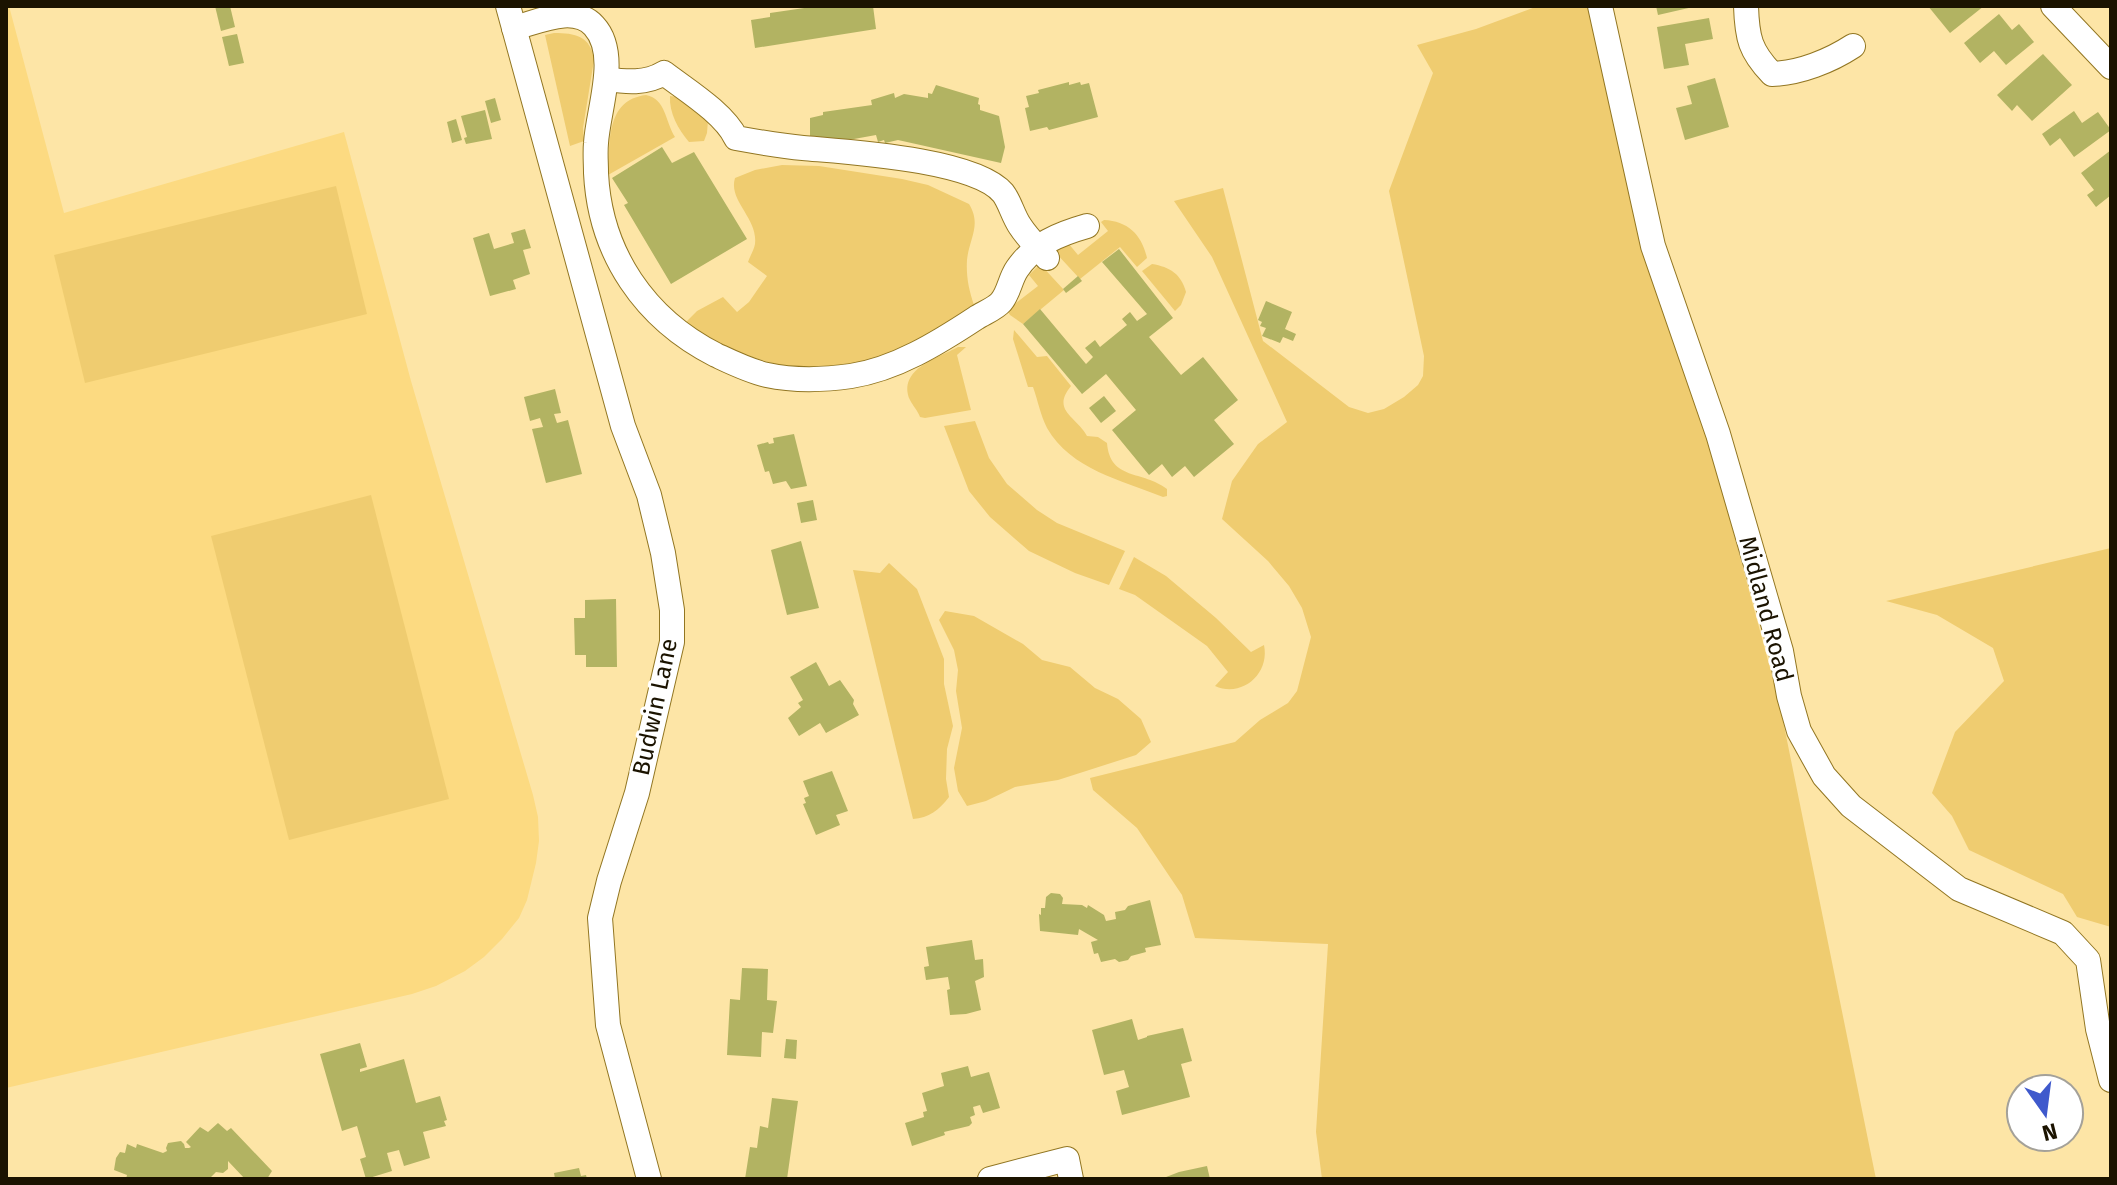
<svg xmlns="http://www.w3.org/2000/svg" width="2117" height="1185" font-family="'Fira Sans',sans-serif">
<rect width="100%" height="100%" fill="#fde5a6"/>
<path fill="#fcda81" d="M6,6h3l55,207 280,-81 67,249 122,414 5,22 1,24 -3,22 -9,37 -8,18 -17,21 -18,18 -19,14 -29,15 -24,8 -406,94z"/>
<g fill="#efcc70">
<path d="M1538,6h53l188,695 97,478h-554l-6,-47 12,-188 -133,-6 -13,-43 -45,-67 -44,-38 -3,-12 145,-36 25,-22 28,-17 9,-12 14,-54 -9,-29 -13,-22 -21,-25 -46,-42 10,-38 26,-37 29,-22 -75,-165 -38,-56 49,-13 40,153 86,66 19,6 16,-4 20,-12 14,-12 5,-9 1,-20 -35,-165 44,-118 -16,-28 59,-16z"/>
<path d="M554,33c21,0 37,3 40,27l-11,68 1,13 -14,5 -25,-111z"/>
<path d="M646,95c20,4 19,26 29,42l-67,38c2,-31 -3,-75 38,-80z"/>
<path d="M670,96l8,1 30,23 -1,13 -3,8 -15,1c-11,-13 -20,-29 -19,-46z"/>
<path d="M782,165l37,1 83,13 26,6 41,19c13,21 0,35 -2,56 -1,17 2,30 7,45 -46,35 -117,71 -176,63 -41,-5 -78,-23 -114,-44l13,-13 26,-14 14,15 12,-10 18,-26 -19,-14c2,-6 6,-12 7,-18 3,-26 -27,-43 -20,-66l20,-8z"/>
<path d="M336,186l31,128 -282,69 -31,-128z"/>
<path d="M1104,220c24,1 38,15 43,38l-10,9 -17,-20 -40,32 -25,-27 13,-9 10,12 30,-24 -7,-9z"/>
<path d="M1040,264l24,26 -41,34 -13,-9 -3,-5 31,-24 -9,-11z"/>
<path d="M1152,264c18,3 29,10 34,28l-5,13 -6,6 -33,-40z"/>
<path d="M1014,330l23,27 10,-1 24,30c-20,25 5,30 16,50l11,1 9,6c3,38 36,27 60,46v7l-4,1c-41,-17 -92,-27 -116,-69 -7,-14 -9,-27 -14,-41h-5l-15,-48z"/>
<path d="M958,347h8l-9,8 14,55 -46,8 -5,-1c-2,-6 -7,-11 -10,-17 -13,-31 28,-42 48,-53z"/>
<path d="M975,421l14,37 18,26 30,26 20,13 68,28 -16,34 -34,-12 -46,-22 -39,-34 -21,-26 -25,-65z"/>
<path d="M371,495l78,304 -160,41 -78,-304z"/>
<path d="M2111,548v379l-34,-10 -14,-23 -94,-44 -17,-34 -20,-23 23,-61 49,-51 -11,-33 -56,-33 -51,-14z"/>
<path d="M1134,557l32,19 50,42 35,34 13,-7c6,29 -22,53 -49,41l13,-14 -21,-26 -72,-51 -16,-6z"/>
<path d="M889,563l28,26 27,70v25l9,42 -6,23 -1,30 3,18c-10,13 -20,21 -36,22l-60,-249 27,3z"/>
<path d="M945,611l29,5 49,28 19,16 28,7 25,21 23,11 23,20 10,23 -15,13 -78,25 -43,7 -29,14 -19,5 -9,-15 -4,-23 8,-40 -6,-37 2,-21 -4,-20 -15,-30z"/>
</g>
<g fill="#b2b362">
<path d="M215,6h15l5,21 -14,4z"/>
<path d="M818,6h55l3,23 -121,19 -4,-28 19,-3v-4z"/>
<path d="M1656,6h37v1l-35,8z"/>
<path d="M1928,6h56l-34,27z"/>
<path d="M1999,14l13,16 7,-6 15,18 -28,23 -12,-14 -14,12 -16,-20z"/>
<path d="M1709,18l4,21 -28,5 4,21 -25,4 -7,-42z"/>
<path d="M237,34l7,29 -15,3 -7,-29z"/>
<path d="M2043,54l29,31 -40,36 -15,-16 -5,6 -15,-16z"/>
<path d="M1715,78l14,49 -44,13 -9,-32 16,-4 -5,-18z"/>
<path d="M1069,82v3l11,-3 1,3 8,-2 9,34 -49,13 -2,-3 -17,4 -5,-23 4,-1 -3,-11 13,-3 -1,-3z"/>
<path d="M936,85l43,13 -1,6 2,1v5l19,6 6,31 -4,16 -103,-23 -13,3 -1,-3 -6,2 -2,-7 -22,4h-44v-21l13,-3v-3l49,-7 -1,-5 23,-7 1,5 9,-4 24,4v-5l4,1z"/>
<path d="M495,98l6,22 -10,3 -6,-22z"/>
<path d="M485,110l7,29 -26,5 -2,-6 3,-1 -6,-21z"/>
<path d="M2074,111l8,12 16,-11 13,18 -37,27 -14,-19 -10,8 -8,-12z"/>
<path d="M456,119l6,21 -10,3 -5,-21z"/>
<path d="M662,147l10,16 22,-11 53,87 -76,45 -47,-79 4,-2 -16,-25z"/>
<path d="M2111,150v45l-15,12 -9,-12 7,-5 -13,-17z"/>
<path d="M525,229l6,19 -8,2 7,24 -17,6 3,9 -26,7 -17,-58 16,-5 5,16 20,-6 -3,-10z"/>
<path d="M1119,249l54,69 -24,19 32,38 22,-18 35,43 -24,20 20,24 -40,33 -9,-11 -13,11 -10,-13 -13,11 -37,-45 24,-20 -30,-36 -24,20 -59,-70 17,-15 46,55 7,-7 -8,-9 10,-8 5,7 27,-22 -5,-6 8,-7 7,9 10,-7 -45,-52z"/>
<path d="M1078,276l4,5 -16,12 -3,-4z"/>
<path d="M1266,301l26,11 -7,17 11,5 -3,7 -10,-4 -3,6 -18,-7 4,-8 -6,-2 2,-4 -4,-2z"/>
<path d="M555,389l6,24 -7,1 3,9 11,-3 14,54 -36,9 -14,-54 11,-2 -3,-9 -10,3 -6,-24z"/>
<path d="M1104,396l12,15 -15,12 -12,-15z"/>
<path d="M794,434l13,52 -16,3 -5,-8 -13,3 -4,-13 -4,1 -8,-27 11,-3 1,2 5,-1 -1,-5z"/>
<path d="M813,500l4,20 -16,3 -4,-20z"/>
<path d="M801,541l18,67 -32,7 -16,-65z"/>
<path d="M616,599l1,68h-31v-12h-11l-1,-37h11v-18z"/>
<path d="M816,662l13,24 11,-6 14,20 -1,4 6,11 -33,18 -6,-10 -21,13 -11,-18 13,-11 -3,-4 5,-3 -13,-23z"/>
<path d="M832,771l16,40 -12,4 4,10 -24,10 -13,-31 3,-1 -2,-5 5,-2 -6,-15z"/>
<path d="M1051,893l9,1 3,4 -1,6 20,1 5,3 1,-3 16,10 2,6 10,-2 -1,-7 10,-2 3,-4 22,-6 11,45 -16,3 1,4 -15,4 -3,4 -9,2 -4,-3 -14,3 -3,-9 -4,1 -3,-12 7,-2 -19,-11 -1,6 -38,-4 -1,-17 2,1v-7h4l1,-11z"/>
<path d="M972,940l3,20 8,-1 1,18 -9,4 6,29 -15,4 -16,1 -3,-25 3,-1 -2,-12 -22,3 -2,-13 5,-1 -3,-19z"/>
<path d="M742,968l26,1 -1,31 10,1 -4,32 -11,-1 -1,25 -34,-2 3,-56 10,1z"/>
<path d="M1132,1019l6,21 9,-3v-1l36,-8 9,33 -11,3 9,33 -68,18 -6,-24 13,-4 -5,-17 -20,5 -12,-45z"/>
<path d="M786,1039l11,1 -1,19 -12,-1z"/>
<path d="M360,1043l7,24 -7,2v3l44,-13 12,44 24,-7 7,24 -3,1 2,5 -23,6 7,26 -26,8 -5,-16 -12,3 5,18 -26,8 -6,-20 6,-2 -9,-31 -15,5 -22,-77z"/>
<path d="M968,1066l3,11 18,-5 11,36 -17,5 -3,-8 -7,2 2,8 -5,2 2,6 -3,3 -25,6 1,3 -33,11 -7,-23 19,-6 -1,-5 4,-1 -5,-18 22,-7 -3,-13z"/>
<path d="M772,1098l26,3 -11,78h-42l5,-32 7,1 3,-22 8,2z"/>
<path d="M218,1123l9,8 4,-3 41,43 -5,8h-22l-17,-18v8l-5,4 -7,-1 -7,7 -3,-2h-4l1,2h-77l1,-4 -13,-5 2,-12 4,-6 5,1 2,-9 9,4 1,-4 26,9 4,-2 -1,-3 2,-5 13,-2 3,3 1,4h4l2,-1 -5,-5 14,-15 8,5z"/>
<path d="M1207,1166l3,13h-49l18,-7z"/>
<path d="M579,1168l2,8 5,-1 1,4h-32l-1,-6z"/>
</g>
<g fill="none" stroke-linecap="round" stroke-linejoin="round">
<g stroke="#927622" stroke-width="26">
<g id="street">
<path d="M508,6l115,420 26,69 14,58 9,57v32l-35,151 -28,88 -9,37 8,107 41,154"/>
<path d="M1600,6l53,240 65,188 63,217 8,45 10,35 25,45 27,30 108,83 104,44 25,27 10,69 13,51"/>
<path d="M1746,6c1,32 4,45 26,68 28,-1 58,-13 81,-28"/>
<path d="M2053,6l58,61"/>
<path d="M514,28c24,-6 60,-24 80,-2 26,28 4,83 2,117 -1,10 0,20 0,30 4,81 49,146 120,182 17,8 33,16 51,20 28,6 56,5 84,1 45,-7 87,-33 125,-58 8,-5 20,-10 25,-16 8,-9 9,-23 16,-33 17,-25 42,-35 70,-43"/>
<path d="M606,79c20,3 40,5 58,-6 22,17 60,40 72,65 22,4 44,8 67,10 44,4 171,11 200,45 7,9 10,23 17,33 7,11 18,22 27,32"/>
<path d="M990,1179l77,-20 4,20"/>
</g>
</g>
<use href="#street" stroke="#fff" stroke-width="24"/>
</g>
<g text-anchor="middle" dominant-baseline="central" stroke-width="6" stroke-linejoin="round" paint-order="stroke">
<g font-size="24" fill="#1b1300" stroke="#fff">
<text transform="translate(1766 609) rotate(75)">Midland Road</text>
<text transform="translate(655 707) rotate(-78)">Budwin Lane</text>
</g>
</g>
<rect width="2117" height="1185" fill="none" stroke="#1b1300" stroke-width="16"/>
<g transform="translate(2045 1113) rotate(166)"><circle r="38" fill="#ffffff" stroke="#a4a199" stroke-width="2"/>
<path d="M0-6L14 30L0 20L-14 30Z" fill="#3f59cc"/>
<text y="-12" font-size="22" font-weight="bold" text-anchor="middle" fill="#1b1300">N</text>
</g>
</svg>
